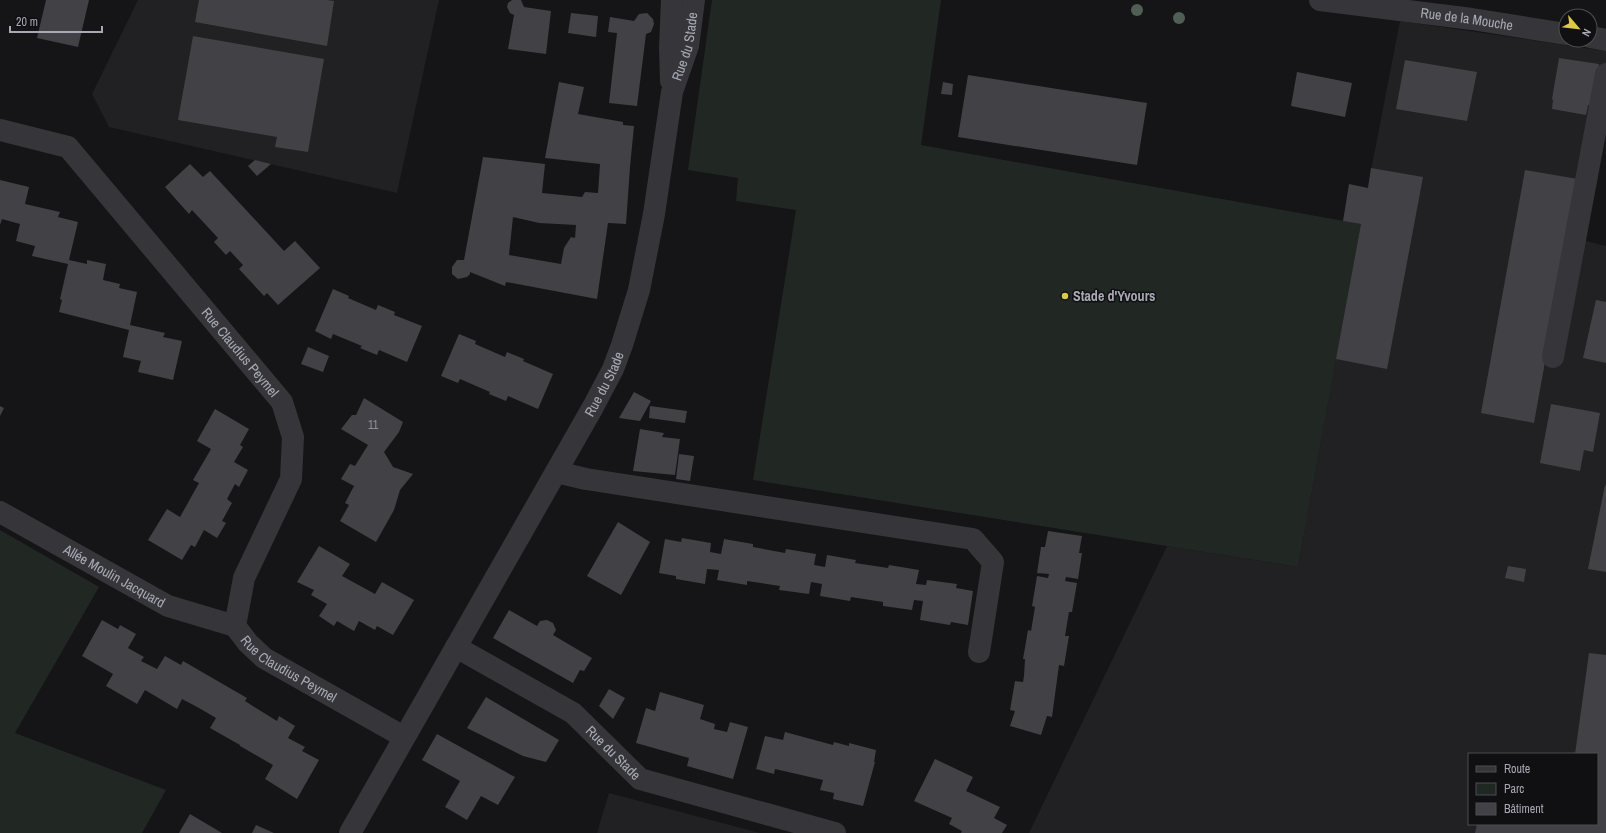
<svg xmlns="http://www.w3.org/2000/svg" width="1606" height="833" font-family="'Archivo Narrow',sans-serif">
<rect width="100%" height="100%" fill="#151416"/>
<g fill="#212022" fill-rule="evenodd">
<path d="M138,0h301l-42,193 -288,-66 -17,-33z"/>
<path d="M1400,21l206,30v53l-24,136 24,6v587h-577l138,-287 131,21 61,-335zM1469,754h128v70h-128z"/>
<path d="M609,793l151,40h-163z"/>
</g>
<g fill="#212823">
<path d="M712,0h229l-20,145 440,79 -63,343 -545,-87 43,-270 -60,-9 2,-23 -50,-8z"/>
<path d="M0,530l99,57 -84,146 151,57 -24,43h-142z"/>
</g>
<g fill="#424145" fill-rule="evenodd">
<path d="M46,0h43l-11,47 -41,-9z"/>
<path d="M199,0h128l7,1 -7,45 -132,-24z"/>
<path d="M512,0h9l3,7 27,4 -5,43 -38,-5 6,-34 -4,-2 -3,-6 1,-4z"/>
<path d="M571,13l27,3 -2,21 -28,-4z"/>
<path d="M647,13l6,6 1,5 -3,8 -5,2 -9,72 -28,-3 8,-70 -9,-1 2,-15 24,4 5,-7z"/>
<path d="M193,36l131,23 -16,93 -33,-5 2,-10 -99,-17z"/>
<path d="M1559,58l40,6 -7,41h-4l-2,10 -34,-6 1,-9 -1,-1z"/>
<path d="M1405,60l72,12 -10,49 -71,-12z"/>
<path d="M1297,72l55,11 -7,34 -54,-11z"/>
<path d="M968,75l179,28 -10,62 -179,-28z"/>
<path d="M559,82l25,5 -6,27 45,8v3l11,1 -4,41 -4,57 -18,-1 -11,76 -91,-17 -1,4 -35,-14v2l-3,3 -9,2 -6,-5v-7l5,-7h7l19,-103 62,7 -3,29 40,4 3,-5 13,1 2,-29 -55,-6zM513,217l26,6 37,2 -1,13 -4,-1 -7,11 -3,16 -52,-9z"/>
<path d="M943,82l10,2 -1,11 -11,-1z"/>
<path d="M255,160l16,4 -14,12 -9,-10z"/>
<path d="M190,164l13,13 7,-6 74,80 11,-10 25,27 -42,37 -11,-12 -3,3 -25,-27 4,-4 -13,-14 -4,4 -12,-13 4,-4 -26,-28 -3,4 -24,-27z"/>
<path d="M1371,168l52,9 -36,192 -51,-10 25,-135 -18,-3 6,-37 19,4z"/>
<path d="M1525,170l53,9 -44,244 -53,-10z"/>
<path d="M0,180l29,7 -4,17 35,8 -2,5 20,5 -9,38 18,4v-4l19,4 -3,16 17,4 -1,4 18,4 -7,33 35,8 -2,4 19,4 -9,39 -35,-8 3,-11 -18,-4 6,-27 -70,-18 3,-12 -2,-1 8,-35 -36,-8 3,-10 -19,-5 4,-17 -18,-5 -2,6z"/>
<path d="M333,289l16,7 -1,2 28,12 2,-5 17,7 -1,3 28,11 -15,36 -28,-12 -2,5 -17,-7 2,-2 -29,-12 -2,5 -16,-8z"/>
<path d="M1596,300l10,2v61l-23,-5z"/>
<path d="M459,334l17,7 -1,3 30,13 2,-5 17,7 -1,2 30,13 -15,35 -30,-13 -2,5 -17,-7 1,-2 -30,-13 -2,4 -17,-7z"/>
<path d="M308,347l21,9 -6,16 -22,-8z"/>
<path d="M634,392l17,9 -11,20 -21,-3z"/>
<path d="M364,398l39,24 -4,10 -15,20 9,15 20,7 -13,16 -6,20 -18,32 -36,-21 9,-16 -4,-2 9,-17 -13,-7 9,-15 5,2 13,-21 -27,-16 11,-14h4z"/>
<path d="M1551,404l49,9 -7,39 -9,-2 -4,21 -40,-8z"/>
<path d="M0,406l4,2 -4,8z"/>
<path d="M650,406l37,5 -2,12 -36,-5z"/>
<path d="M215,409l34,20 -9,16 3,2 -9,15 14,8 -9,17 -4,-3 -8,15 5,4 -10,18 4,2 -9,15 -13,-8 -9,17 -4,-2 -9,15 -34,-20 19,-31 13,8 19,-34 -6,-3 18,-31 -14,-8z"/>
<path d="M640,429l24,4 -2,4 18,2 -5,36 -42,-4z"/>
<path d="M679,454l15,2 -4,25 -14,-2z"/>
<path d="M1605,485h1v87l-18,-3z"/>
<path d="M618,522l32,20 -29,53 -34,-19z"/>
<path d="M1048,531l34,5 -3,17h3l-4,26 -12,-2 -1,4 12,2 -5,29h-3l-4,24h4l-5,30 -5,-1 -7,52 -5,-1 -6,19 -31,-9 5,-15 -5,-1 5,-29 8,1 1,-6 1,-17h-2l5,-29 3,1 4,-24 -3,-1 5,-30 11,2 1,-4 -12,-1 4,-26h4z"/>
<path d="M682,538l29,5 -1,9 11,2 3,-15 29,5v3l32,6 1,-4 30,5 -2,11 11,2 2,-12 29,5 -1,3 33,5 1,-3 30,5 -3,14 10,1 1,-5 30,4 -1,4 17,3 -5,34 -17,-3 -1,3 -30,-5 3,-19 -9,-1 -2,10 -29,-4v-4l-32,-5 -1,4 -30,-5 2,-12 -11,-2 -2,12 -30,-4 1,-4 -33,-5v4l-30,-5 2,-10 -12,-1 -2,15 -29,-5v-3l-17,-3 6,-34 16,3z"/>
<path d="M319,546l31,18 -8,12 33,18 7,-12 32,18 -21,35 -16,-9 -2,4 -16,-9 -5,10 -17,-10 -3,5 -15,-10 8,-12 -16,-9 3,-5 -17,-8z"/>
<path d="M1508,566l18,3 -2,13 -19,-4z"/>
<path d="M509,610l28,16 3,-5 7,-1 6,3 3,7 -3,5 39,23 -8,13 -4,-1 -7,13 -80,-45z"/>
<path d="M102,620l16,9 2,-4 16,9 -8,14 16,9 -3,4 16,8 8,-13 16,9 2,-4 64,37 -2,3 32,20 2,-5 16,10 -7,12 17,9 -3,4 17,9 -22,39 -32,-20 8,-14 -33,-19v-1l-30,-17 6,-10 -17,-10 -17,-9 -5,10 -32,-19 -8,14 -31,-18 7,-12 -31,-18z"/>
<path d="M1589,653l17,2v178h-131l2,-9h120v-70h-22z"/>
<path d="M609,689l16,9 -12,21 -14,-13z"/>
<path d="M660,692l44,13 -4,14 15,5 -1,5 13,3 3,-10 18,5 -15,52 -46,-13 2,-8 -53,-15 10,-35 9,3z"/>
<path d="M486,697l73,43 -13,22 -23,-6 -56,-28z"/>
<path d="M785,732l48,13 1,-3 15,4v-3l27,7 -2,12h1l-12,44 -30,-7 1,-6 -14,-3 3,-10 -48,-11 -1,5 -18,-5 9,-33 18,4z"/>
<path d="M437,734l78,43 -17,28 -17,-9 -14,24 -22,-13 15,-26 -38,-21z"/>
<path d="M935,759l38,18 -7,14 34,16 -6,11 13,7 -5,8h-41l1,-2 -13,-7 3,-6 -38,-17z"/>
<path d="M190,814l32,19h-43z"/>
<path d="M256,825l18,8h-22z"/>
</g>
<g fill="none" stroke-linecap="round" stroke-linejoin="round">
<g stroke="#36363a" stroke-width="22">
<path id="s1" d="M1320,0l152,19 94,15"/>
<path d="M1590,37l16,3"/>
<path d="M671,81l-1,-33 2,-48"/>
<path id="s2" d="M0,130l68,17 214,255 11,35 -2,42 -47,99 -9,48 13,17 16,15 140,79"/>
<path d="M1553,357l53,-283"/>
<path d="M556,472l30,7 387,60 20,23 -14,90"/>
<path id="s3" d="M0,512l168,94 67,20"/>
<path id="s4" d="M456,647l117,66 67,66 195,54"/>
<path id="s5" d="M350,833l243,-426 20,-38 9,-24 17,-55 15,-76 18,-122 16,-46 6,-46"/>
</g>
</g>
<g fill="#505f55">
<circle cx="1137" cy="10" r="6"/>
<circle cx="1179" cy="18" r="6"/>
</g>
<circle fill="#daca48" stroke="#100f11" stroke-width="1.5" cx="1065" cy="296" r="4"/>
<g text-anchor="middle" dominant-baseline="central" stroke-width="3" stroke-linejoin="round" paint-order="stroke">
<g font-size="12" fill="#8e8f98">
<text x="373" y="425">11</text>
</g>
<g font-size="14" fill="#a8a9b4" stroke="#100f11">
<text stroke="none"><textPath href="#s1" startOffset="148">Rue de la Mouche</textPath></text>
<text stroke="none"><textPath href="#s5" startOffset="865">Rue du Stade</textPath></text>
<text stroke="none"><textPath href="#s2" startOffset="338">Rue Claudius Peymel</textPath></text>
<text stroke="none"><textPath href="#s5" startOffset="516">Rue du Stade</textPath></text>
<text stroke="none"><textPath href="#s3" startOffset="131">Allée Moulin Jacquard</textPath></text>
<text stroke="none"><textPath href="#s2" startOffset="710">Rue Claudius Peymel</textPath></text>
<text stroke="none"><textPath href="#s4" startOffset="191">Rue du Stade</textPath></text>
</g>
<g font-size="14" font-weight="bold" fill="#a8a9b4" stroke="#100f11" text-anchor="start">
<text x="1073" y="296">Stade d'Yvours</text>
</g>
</g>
<rect x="1468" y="753" width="130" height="72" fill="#100f11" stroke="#4d4d52"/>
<rect x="1476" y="766" width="20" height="6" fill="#36363a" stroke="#4d4d52"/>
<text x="1504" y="773" font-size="12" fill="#a8a9b4">Route</text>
<rect x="1476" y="783" width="20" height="12" fill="#212823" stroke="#4d4d52"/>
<text x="1504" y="793" font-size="12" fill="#a8a9b4">Parc</text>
<rect x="1476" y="803" width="20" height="12" fill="#424145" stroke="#4d4d52"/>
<text x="1504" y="813" font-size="12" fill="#a8a9b4">Bâtiment</text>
<g transform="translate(1578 28) rotate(118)"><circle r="19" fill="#100f11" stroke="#4d4d52"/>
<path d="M0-3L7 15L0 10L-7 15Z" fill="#daca48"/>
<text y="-6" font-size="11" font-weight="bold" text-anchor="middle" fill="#a8a9b4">N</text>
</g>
<path d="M10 26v6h92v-6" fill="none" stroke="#a8a9b4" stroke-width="2"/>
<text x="16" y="26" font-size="12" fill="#a8a9b4" stroke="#100f11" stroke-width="3" paint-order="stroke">20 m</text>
</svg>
